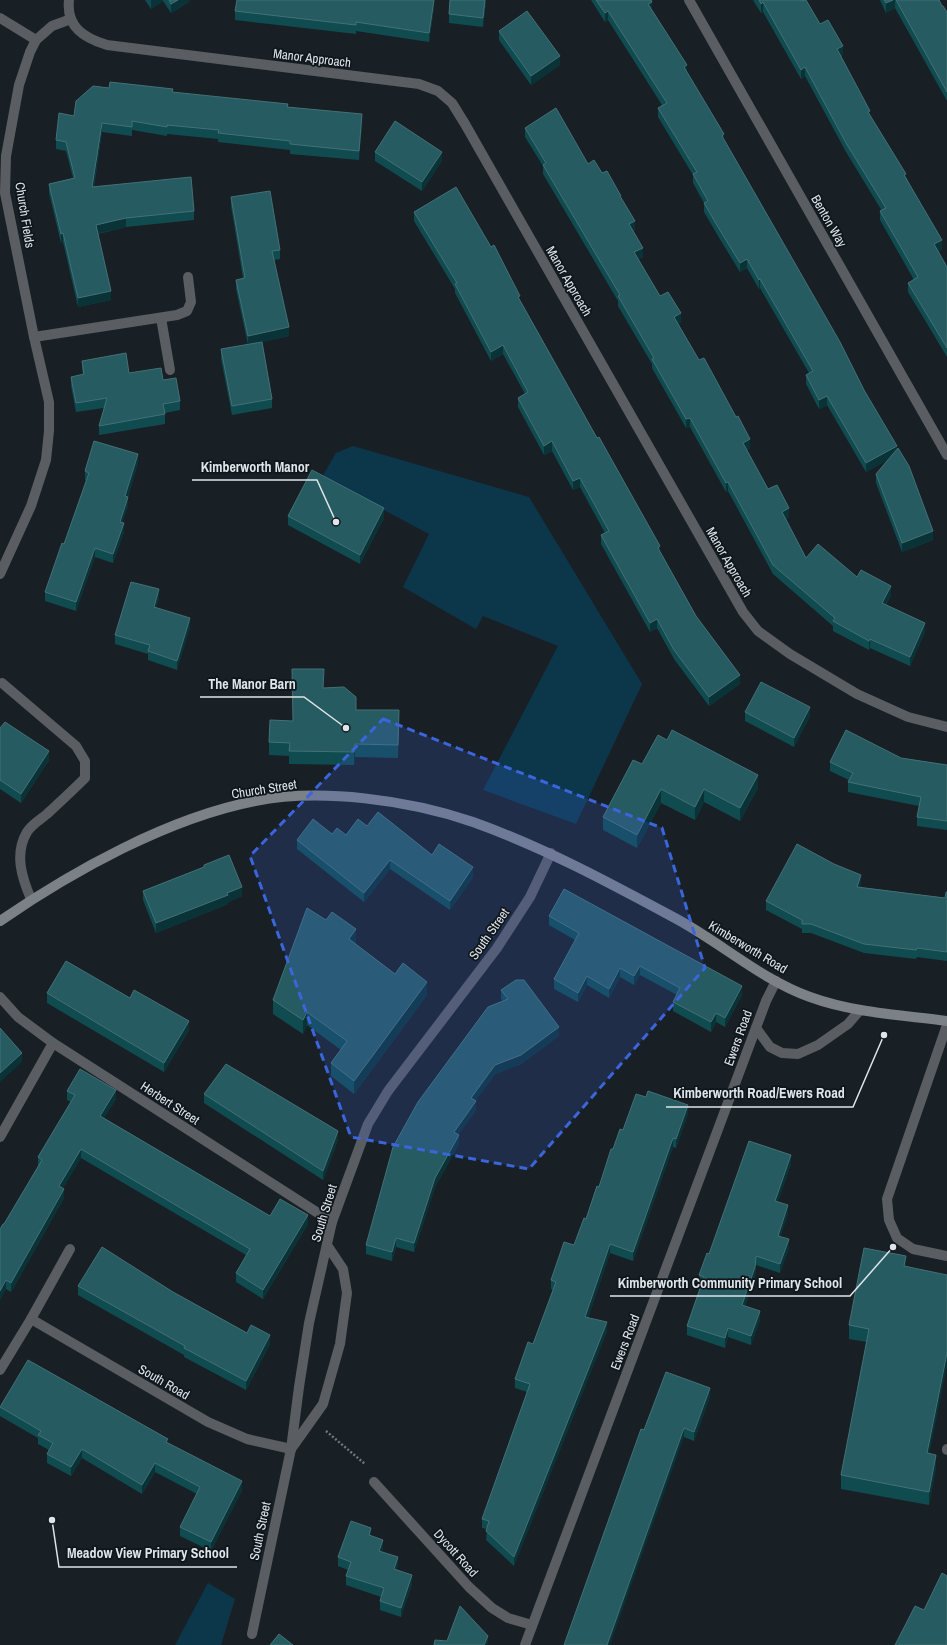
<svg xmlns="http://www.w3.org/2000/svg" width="947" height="1645" font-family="'Archivo Narrow',sans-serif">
<rect width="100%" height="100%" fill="#182025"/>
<g fill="#0c374b">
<path d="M353,446l176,51 113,187 -66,140 -93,-34 75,-144 -75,-30 -7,13 -73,-42 26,-53 -107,-57 14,-24z"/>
<path d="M208,1583l27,16 -14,46h-46z"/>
</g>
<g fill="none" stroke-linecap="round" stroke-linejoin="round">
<path stroke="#71787c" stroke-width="2.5" stroke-dasharray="2 2" stroke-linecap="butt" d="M326,1431l39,33"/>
<g stroke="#5a5d61" stroke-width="10">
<path d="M2,683l74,63 9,15v17c-12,12 -25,24 -38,36 -6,5 -16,11 -20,18 -13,22 -5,46 4,67"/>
<path d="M947,1025l-60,174 2,21 8,18 16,11 34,7"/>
<path d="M756,1028l14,19 12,6 16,1 20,-9 30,-21 12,-14"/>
<path d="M291,1449l32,-45 17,-60 7,-51 -4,-24 -16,-24"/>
<path d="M947,1449v1"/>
</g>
<g stroke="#5a5d61" stroke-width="10">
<path d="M69,0c-3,27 15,38 38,45l312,39 19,7 14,12 13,21 278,488 15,19 32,23 67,40 51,23 39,10"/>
<path d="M689,0l258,455"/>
<path d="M0,18l36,22"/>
<path d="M161,318l9,52"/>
<path d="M34,337l143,-22 10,-4 4,-9 -3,-25"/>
<path d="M0,574l31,-68 15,-46 3,-29v-29l-15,-65 -29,-144 1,-37 13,-71 11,-33 6,-12 16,-14 19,-7"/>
<path d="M0,997l18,20 35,26 279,179"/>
<path d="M0,1137l53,-94"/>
<path d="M31,1319l177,103 39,17 44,10"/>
<path d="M0,1370l31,-51 39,-70"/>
<path d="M374,1482l95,105 23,21 16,10 24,7"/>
<path d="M252,1634l39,-185 8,-62 10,-64 23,-101 36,-98 20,-33 109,-143 33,-51 21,-44"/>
<path d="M525,1645l241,-644 10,-20"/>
</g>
<path stroke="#7c8087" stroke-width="10" d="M0,921c73,-50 168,-103 255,-120 66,-13 154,-1 218,21 70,25 135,60 200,95 46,24 87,62 137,80 44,16 92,18 137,24"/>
</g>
<g fill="#104b50">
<path d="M145,0h44v2l-18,11 -8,-12 -12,8z"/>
<path d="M486,0l-3,27 -34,-4v-9z"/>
<path d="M591,0h60l1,11 72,130 140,249 33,60 36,90 -31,12 -26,-69v-9l13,-15 -23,13 -39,-67 -8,4 -13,-25v-9l3,-2 -49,-85 -1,1 -12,-21 -7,4 -22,-36 -14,-24v-9l-11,-20v-8l-35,-58v-9l4,-3 -54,-85 -3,2z"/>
<path d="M753,0h48l19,24 23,31 -2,1 29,60 36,61 36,72 -4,2 9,16v90l-39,-65v-9l6,-3 -34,-60v-9h2l-36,-59 -41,-76 -4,3 -38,-67 -2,1z"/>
<path d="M880,0h59l3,6 5,6v89l-52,-93 -9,5z"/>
<path d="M434,8l-5,34 -73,-11v3l-121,-14v-9z"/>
<path d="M499,31l61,34 -29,20 -32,-45z"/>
<path d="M109,88l64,4 115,15 74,16 -3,37 -69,-6v-4l-72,-8v-3l-51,-5v2l-35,-6v6l-30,-4 -8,55 100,24v9l-68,7 -28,7 13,66 -33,7 -15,-65 -2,1 -12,-50v-9l24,-6 -7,-27 -10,-2v-9l18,-24z"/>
<path d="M525,128l63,36 14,9 19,25 14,32 -2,1 10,26 -5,2 22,37 21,26 -3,2 72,124 -3,2 21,39 21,28 -3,2 20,39 51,19 34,18 -5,10 39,27 -15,34 -40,-18 -1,2 -36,-19v-5l-60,-52 -45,-83 -2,1 -36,-65 -4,1 -34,-60v-4l-34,-58v-5l-75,-127v-8l-18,-29z"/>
<path d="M375,152l67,9 -20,30 -47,-30z"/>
<path d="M231,197l49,53v9l-6,1 15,76 -27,6 10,57v9l-40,7 -11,-56v-10l27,-4 -12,-56v-9l7,-2 -12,-72z"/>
<path d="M414,212l106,88 140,253 36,63 44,68 -31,22 -35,-47 -17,-31 -7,4 -49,-88v-9l4,-2 -25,-46 -7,3 -21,-39 -8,4 -26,-48v-9l7,-4 -22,-40 -12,7 -36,-68v-4l-41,-68z"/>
<path d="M82,361l47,12 34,7 17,21v9l-15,3v11l-66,11v-9l5,-18 -28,4 -5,-26v-9l12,-3 -1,-4z"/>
<path d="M138,463l-10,34v9l-6,16 2,10 -11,31 -18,-6 -19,54 -31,-10v-9l19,-48 22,-63 -1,-1v-9z"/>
<path d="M288,516l96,2 -24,46 -72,-39z"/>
<path d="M159,598l-3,9 34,20 -13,43 -29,-10v-6l-33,-10v-9z"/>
<path d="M324,688l32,22 43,14 -1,34 -43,-1 -1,8 -65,-1v-8l-20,-1v-13l24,-21z"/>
<path d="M745,712l65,4 -16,31 -49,-26z"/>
<path d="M0,728l49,32 -28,43 -21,-14z"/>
<path d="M901,758l46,7v65l-30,-4v-9l2,-11 -71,-14v-10l1,-2 -19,-9v-9z"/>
<path d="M642,764l116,24 -18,33 -36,-19 -9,18 -34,-17 -24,45 -34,-18v-13z"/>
<path d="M367,826l65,29 41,22 -23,33 -60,-41 -26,33 -67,-53v-9l35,-6 14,1z"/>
<path d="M204,865l38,31 -14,6v2l-72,29 -13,-33v-9l61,-24z"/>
<path d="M861,884l-1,3 85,11 2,-6v69l-30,-4 -1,2 -52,-6 -53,-20h-9v-4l-36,-19v-9z"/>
<path d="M549,916l193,79 -17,32 -9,-5 -5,10 -38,-21v-9l4,-7 -37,-20 -6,10 -14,-8 -11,21 -22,-13 -9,17 -24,-13v-10l21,-39 -26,-15z"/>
<path d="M356,942l-1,2 40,30 32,21 -73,99 -23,-18v-13l10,-13 -34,-25 -4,9 -30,-20v-14z"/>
<path d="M501,990l58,46 -38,28 -26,10 -20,27 1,9 -18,25 1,9 -24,43 -21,65 -18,-5 -4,14 -26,-7v-9l137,-244 -2,-2z"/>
<path d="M47,993l83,5 59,32 -25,42 -117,-69z"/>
<path d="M67,1091l49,8 -12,19 166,98 38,8 -45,75 -27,-17v-9l10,-18 -165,-97 -18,30 1,10 -53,94 -5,-3 -2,-65 34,-57v-10l33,-55 -4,-2z"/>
<path d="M204,1094l134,46 -15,40 -119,-77z"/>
<path d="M688,1114l-12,34 -3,-1 -40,114 -23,-8 -22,65 19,13 -93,235 -28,-26 1,-11 -5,-1v-9l45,-127 -12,-4v-9l18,-35 20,-54 -2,-1v-9l23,-35 12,-26 27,-70 10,-19z"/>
<path d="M791,1164l-13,37 10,13 -8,23 9,11 -9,25 -24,-8 -1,11 -10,30 15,14 -9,25 -23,-8 -3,11 -38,-13v-9l14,-41 -2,-1v-9l10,-21z"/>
<path d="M906,1267l24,187 6,14 -7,37 -88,-16v-14l26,-133 -18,-3v-14z"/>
<path d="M78,1286l95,6 74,41 23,11 -24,46 -62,-33v-2l-106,-60z"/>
<path d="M710,1397l-16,44 -10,-4 -40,-7z"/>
<path d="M0,1407l168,36 74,47 -31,61 -31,-15v-9l17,-33 -42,-22 -13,22 -60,-36 -11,18 -24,-13v-9l2,-4 -11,-6v-6l-38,-22z"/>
<path d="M371,1536l12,13 -1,3 16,14 -2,4 16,14 -11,33 -21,-7v-9l1,-4 -35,-12v-9l2,-6 -10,-4v-9z"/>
</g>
<g fill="#0a3338">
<path d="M151,0h12v1l-12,8z"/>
<path d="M178,0h11v2l-18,11v-9z"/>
<path d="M434,0v8l-5,34v-9z"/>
<path d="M485,0h1v2l-3,25v-9z"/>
<path d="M893,0h2v8l-9,5v-10z"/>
<path d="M652,2v9l-4,-7z"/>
<path d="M763,2v10l-2,1v-9z"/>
<path d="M608,11v9l-3,2v-9z"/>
<path d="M843,46v9l-6,3v-9z"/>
<path d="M560,56v9l-29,20v-9z"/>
<path d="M687,65v9l-3,-7z"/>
<path d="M805,67v9l-4,3v-9z"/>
<path d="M362,114v9l-3,37v-9z"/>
<path d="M102,123v9l-10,65v-10z"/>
<path d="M724,134v10l-2,-8z"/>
<path d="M442,152v9l-20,30v-9z"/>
<path d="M126,218v9l-30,7v-9z"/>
<path d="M635,221v9l-6,3v-9z"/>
<path d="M63,233v9l-2,1v-9z"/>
<path d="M942,240v9l-8,4v-9z"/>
<path d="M643,248v9l-9,4v-9z"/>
<path d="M747,259v9l-7,4v-9z"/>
<path d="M760,279v9l-1,1v-9z"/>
<path d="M111,291v9l-33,7v-9z"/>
<path d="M681,313v9l-7,4v-9z"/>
<path d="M289,327v9l-41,9v-9z"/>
<path d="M503,345v9l-12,7v-9z"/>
<path d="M827,396v9l-8,4v-9z"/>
<path d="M690,418v9l-4,1v-9z"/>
<path d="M750,439v9l-7,4v-9z"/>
<path d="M552,441v10l-8,4v-9z"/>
<path d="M897,446v9l-31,17v-9z"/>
<path d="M138,454v9l-11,36 1,-2v9l-8,25v-9l5,-26z"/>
<path d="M580,478v9l-7,3v-9z"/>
<path d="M728,482v9l-2,1v-9z"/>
<path d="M384,508v10l-24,46v-9z"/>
<path d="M789,508v9l-7,4v-9z"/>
<path d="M124,523v9l-11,31v-9z"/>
<path d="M933,531v9l-31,12v-9z"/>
<path d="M660,546v9l-2,-7z"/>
<path d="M95,548v9l-19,54v-9z"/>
<path d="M891,586v9l-9,17v-9z"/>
<path d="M159,589v9l-5,18v-9z"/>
<path d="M190,618v9l-13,43v-9z"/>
<path d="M657,619v9l-7,4v-9z"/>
<path d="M925,623v9l-15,34v-9z"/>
<path d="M870,639v9l-1,2v-9z"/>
<path d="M740,675v9l-31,22v-9z"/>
<path d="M810,707v9l-16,31v-9z"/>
<path d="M355,744v13l-1,8v-13z"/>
<path d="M49,751v9l-28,43v-9z"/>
<path d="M758,775v13l-18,33v-13z"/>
<path d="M661,789v14l-24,45v-13z"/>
<path d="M704,789v13l-9,18v-13z"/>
<path d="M390,860v9l-26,33v-9z"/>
<path d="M473,867v10l-23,33v-9z"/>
<path d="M861,875v9l-4,12v-9z"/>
<path d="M242,887v9l-14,6v2l-72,29v-10z"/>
<path d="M356,929v13l-7,10v-13z"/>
<path d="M640,966v9l-6,10v-9z"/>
<path d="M620,968v9l-11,21v-9z"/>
<path d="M587,976v9l-9,17v-9z"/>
<path d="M427,982v13l-73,99v-13z"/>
<path d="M742,986v9l-17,32v-9z"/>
<path d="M307,1012v13l-4,9v-14z"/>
<path d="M716,1013v9l-5,10v-10z"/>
<path d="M189,1021v9l-25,42v-9z"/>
<path d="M559,1027v9l-38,28 -26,10 -24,33v-9l24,-33z"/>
<path d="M22,1053v9l-22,20v-9z"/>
<path d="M116,1090v9l-16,26v-9z"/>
<path d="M476,1101v9l-22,31v-9z"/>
<path d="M688,1105v9l-12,34v-9z"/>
<path d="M338,1131v9l-15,40v-9z"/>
<path d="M459,1135v9l-24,43 -21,65v-9l21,-65z"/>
<path d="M673,1138v9l-40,114v-9z"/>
<path d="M81,1149v9l-22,37v-9z"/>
<path d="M791,1155v9l-16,46v-9z"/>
<path d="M64,1189v9l-53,94v-9z"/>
<path d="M788,1205v9l-10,31v-9z"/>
<path d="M308,1215v9l-45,75v-9z"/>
<path d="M396,1238v9l-4,14v-9z"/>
<path d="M789,1239v9l-9,25v-9z"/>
<path d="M610,1244v9l-25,74v-10z"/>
<path d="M756,1256l-1,20 -13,38v-9z"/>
<path d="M906,1256v14l-2,-4z"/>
<path d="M6,1280v9l-6,12v-10z"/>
<path d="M760,1311v9l-9,25v-9z"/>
<path d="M607,1322v9l-93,235v-9z"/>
<path d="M728,1328v9l-3,11v-10z"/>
<path d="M270,1335v9l-24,46v-9z"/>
<path d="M947,1353v13l-20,100v-13z"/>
<path d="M710,1388v9l-16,44v-9z"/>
<path d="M684,1428v9l-74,208h-3z"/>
<path d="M82,1449v9l-11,18v-9z"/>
<path d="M936,1455v13l-7,37v-13z"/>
<path d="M155,1463v9l-13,22v-9z"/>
<path d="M242,1481v9l-31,61v-9z"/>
<path d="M371,1528v9l-2,-2z"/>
<path d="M383,1540v9l-4,11v-9z"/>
<path d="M398,1557v9l-4,12v-9z"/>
<path d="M412,1575v9l-11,33v-9z"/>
<path d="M488,1636v9h-4z"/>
</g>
<g fill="#265b61" stroke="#437176">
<path d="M169,0h9l-7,4z"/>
<path d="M237,0h197l-5,33 -73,-11v3l-121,-14z"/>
<path d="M450,0h35l-2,18 -34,-4z"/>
<path d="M596,0h55l1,2 -4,2 39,61 -3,2 40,67 -2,2 118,206 24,48 33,56 -31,17 -39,-67 -8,4 -13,-25 7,-4 -53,-92 -1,1 -12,-21 -7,4 -22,-36 -14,-24 4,-2 -15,-27 4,-2 -39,-64 9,-5 -59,-92 -3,2z"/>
<path d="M759,0h42v1l5,-1 14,24 8,-4 15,26 -6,3 33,62 -2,1 38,62 -2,1 38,65 -8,4 13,23v81l-39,-65 10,-6 -38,-66 6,-3 -40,-65 -41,-76 -4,3 -38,-68 -2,2z"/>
<path d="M884,0h9l-7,3z"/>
<path d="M896,0h43l3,6h1l4,6v80z"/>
<path d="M527,11l33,45 -29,20 -32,-45z"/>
<path d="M110,82l63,7 -1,3 116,12 -1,3 75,7 -3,37 -69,-7v-3l-72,-8 1,-3 -52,-5v2l-35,-6v6l-30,-4 -10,64 99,-10 3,34 -68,7 -30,7 15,66 -33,7 -15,-65 -2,1 -12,-50 26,-6 -9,-36 -10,-2 3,-27 15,3 2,-15 17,-15 16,2z"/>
<path d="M556,108l32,56 6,-4 8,13 5,-2 14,25h-1l15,25 -6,3 14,24 -9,4 26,44 8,-4 13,21 -7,4 25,43 5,-2 32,59 2,-1 12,23 -7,4 25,46 9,-4 12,23 -7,4 24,46 12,-14 39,33 4,-7 30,16 -9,17 43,20 -15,34 -40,-18 -1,2 -36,-20 2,-3 -62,-53 -45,-83 -2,1 -36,-65 -4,1 -34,-60 2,-1 -36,-62 2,-1 -77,-130 3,-2 -21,-35z"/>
<path d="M395,121l47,31 -20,30 -47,-30z"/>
<path d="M456,187l35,60 3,-2 26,51 -2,1 79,141 2,-1 61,109 -2,2 38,68 44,59 -31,22 -35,-47 -17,-31 -7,4 -49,-88 8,-4 -29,-53 -7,3 -21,-40 -8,5 -26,-48 10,-6 -25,-47 -12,7 -36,-68 2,-1 -43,-71z"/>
<path d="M270,191l10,59 -8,1 17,76 -41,9 -12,-56 9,-2 -14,-81z"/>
<path d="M262,342l10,57 -40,7 -11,-57z"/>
<path d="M126,353l3,20 32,-5 2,12 13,-2 4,23 -17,3 2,10 -66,12 8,-28 -31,5 -5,-26 13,-3 -2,-13z"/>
<path d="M94,441l44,13 -13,42 3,1 -8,25 4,1 -11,31 -18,-6 -19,54 -31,-10 17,-49 2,1 25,-71 -4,-2z"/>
<path d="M898,448l11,18 24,65 -31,12 -26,-69z"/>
<path d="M312,470l72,38 -24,47 -72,-39z"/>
<path d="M131,582l28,7 -5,18 36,11 -13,43 -29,-10 2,-6 -35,-10z"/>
<path d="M292,669h32l-1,19 21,-1 12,10v13h43l-1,35 -43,-1 -1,8 -65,-1 1,-8 -21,-1 1,-22 23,1z"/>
<path d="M761,682l49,25 -16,31 -49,-26z"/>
<path d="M5,722l44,29 -28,43 -21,-14v-52z"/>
<path d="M672,730l86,45 -18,33 -36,-19 -9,18 -34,-18 -24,46 -34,-18 30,-57 9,4 16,-29 9,5z"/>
<path d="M846,730l55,28 46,7v56l-30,-4 4,-20 -73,-15 5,-9 -23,-11z"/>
<path d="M378,812l54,43 7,-11 34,23 -23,34 -60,-41 -26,33 -67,-53 16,-21 19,15 5,-6 9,7 12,-16 9,7z"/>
<path d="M797,844l37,20 27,11 -4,12 88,11 1,-6h1v60l-30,-4 -1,2 -52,-6 -53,-20h-9v-4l-36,-19z"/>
<path d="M229,855l13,32 -15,6 1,2 -72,28 -13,-32 61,-24v-2z"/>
<path d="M564,889l178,97 -17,32 -9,-5 -5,9 -38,-20 7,-14 -40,-22 -6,10 -14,-8 -11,21 -22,-13 -9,17 -24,-14 25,-46 -30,-17z"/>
<path d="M307,908l19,12 6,-8 24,17 -7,10 46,35 8,-11 24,19 -73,99 -23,-18 16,-22 -40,-29 -4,8 -30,-20z"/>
<path d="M66,961l64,37 4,-8 55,31 -25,42 -117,-70z"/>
<path d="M516,980h8l35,47 -38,28 -26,10 -24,33 5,3 -22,31 5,3 -24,43 -21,65 -18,-5 -4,14 -26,-7 27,-98 25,-45 70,-95 20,-8 -7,-9z"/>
<path d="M0,1028l22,25 -22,20z"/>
<path d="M226,1064l112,67 -15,40 -119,-77z"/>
<path d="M80,1069l36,21 -16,26 170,100 10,-17 28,16 -45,75 -27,-17 14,-24 -169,-100 -22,37 5,3 -53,94 -5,-3 -6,11v-62l3,-5h1l38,-64 -4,-3 37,-62 -8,-4z"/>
<path d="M648,1091l40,14 -12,34 -3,-1 -40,114 -23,-8 -25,73 22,5 -93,235 -28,-26 3,-10 -7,-2 48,-135 -15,-5 13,-37 5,2 23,-62 -5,-2 13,-38 10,3 10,-27 2,1 11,-33 2,1 12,-38h2l7,-20 3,1 13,-36 10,3z"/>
<path d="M749,1141l42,14 -16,46 13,4 -10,31 11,3 -9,25 -24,-8 -1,11 -13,38 18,6 -9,25 -23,-8 -3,10 -38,-12 17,-49 -5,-2 8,-22 2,1z"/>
<path d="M102,1247l71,45 74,41 4,-8 19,10 -24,46 -62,-33 1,-2 -107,-60z"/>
<path d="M864,1248l42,8 -2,10 43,9v78l-20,100 9,2 -7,37 -88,-17 28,-146 -20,-4z"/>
<path d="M28,1360l140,79 -2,3 76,39 -31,61 -31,-15 20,-40 -45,-24 -13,22 -60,-36 -11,18 -24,-13 6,-11 -15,-8 3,-4 -41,-24z"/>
<path d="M666,1372l44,16 -16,44 -10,-4 -77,217h-43l77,-216 3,1z"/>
<path d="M351,1521l20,7 -2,7 14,5 -4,11 19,6 -4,12 18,6 -11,33 -21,-7 4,-13 -38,-12 5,-14 -13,-5z"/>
<path d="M942,1573l5,3v69h-52l20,-39 9,4z"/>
<path d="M460,1606l28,30 -4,9h-50l1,-5 12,1z"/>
<path d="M279,1634l14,11h-23z"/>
</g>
<path fill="#3a65db" fill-opacity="0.2" stroke="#3a65db" stroke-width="3" stroke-dasharray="8 5" stroke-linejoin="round" d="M383,719l279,109 43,140 -176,201 -178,-32 -101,-281z"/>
<g text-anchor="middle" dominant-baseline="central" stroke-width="3.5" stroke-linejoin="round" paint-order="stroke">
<g font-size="13" fill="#dfe5e9" stroke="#0f171c">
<text transform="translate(312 58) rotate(7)">Manor Approach</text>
<text transform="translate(25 215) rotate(81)">Church Fields</text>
<text transform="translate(829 221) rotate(60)">Benton Way</text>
<text transform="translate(569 281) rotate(60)">Manor Approach</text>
<text transform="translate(729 562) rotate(60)">Manor Approach</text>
<text transform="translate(264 789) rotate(-9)">Church Street</text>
<text transform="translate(489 934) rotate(-55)">South Street</text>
<text transform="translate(748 947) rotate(31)">Kimberworth Road</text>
<text transform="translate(738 1038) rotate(-70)">Ewers Road</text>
<text transform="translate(170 1103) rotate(33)">Herbert Street</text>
<text transform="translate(324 1213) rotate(-73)">South Street</text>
<text transform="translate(625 1342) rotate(-69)">Ewers Road</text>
<text transform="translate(164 1382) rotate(30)">South Road</text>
<text transform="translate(260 1531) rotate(-78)">South Street</text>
<text transform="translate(456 1553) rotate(48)">Dycott Road</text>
</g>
</g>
<path fill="none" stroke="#dfe5e9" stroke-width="1.5" d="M336 522L317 480H192M346 728L304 697H200M884 1035L853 1107H666M893 1247L850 1296H610M52 1520L59 1567H237"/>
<g fill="#dfe5e9" stroke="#0f171c" stroke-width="1.5">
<circle cx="336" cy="522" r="4"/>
<circle cx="346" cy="728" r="4"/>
<circle cx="884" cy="1035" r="4"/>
<circle cx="893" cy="1247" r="4"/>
<circle cx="52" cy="1520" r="4"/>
</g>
<g font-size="14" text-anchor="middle" font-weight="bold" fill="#dfe5e9" stroke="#0f171c" stroke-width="3.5" stroke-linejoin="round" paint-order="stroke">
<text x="255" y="472">Kimberworth Manor</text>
<text x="252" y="689">The Manor Barn</text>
<text x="759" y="1098">Kimberworth Road/Ewers Road</text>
<text x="730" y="1288">Kimberworth Community Primary School</text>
<text x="148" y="1558">Meadow View Primary School</text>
</g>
</svg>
